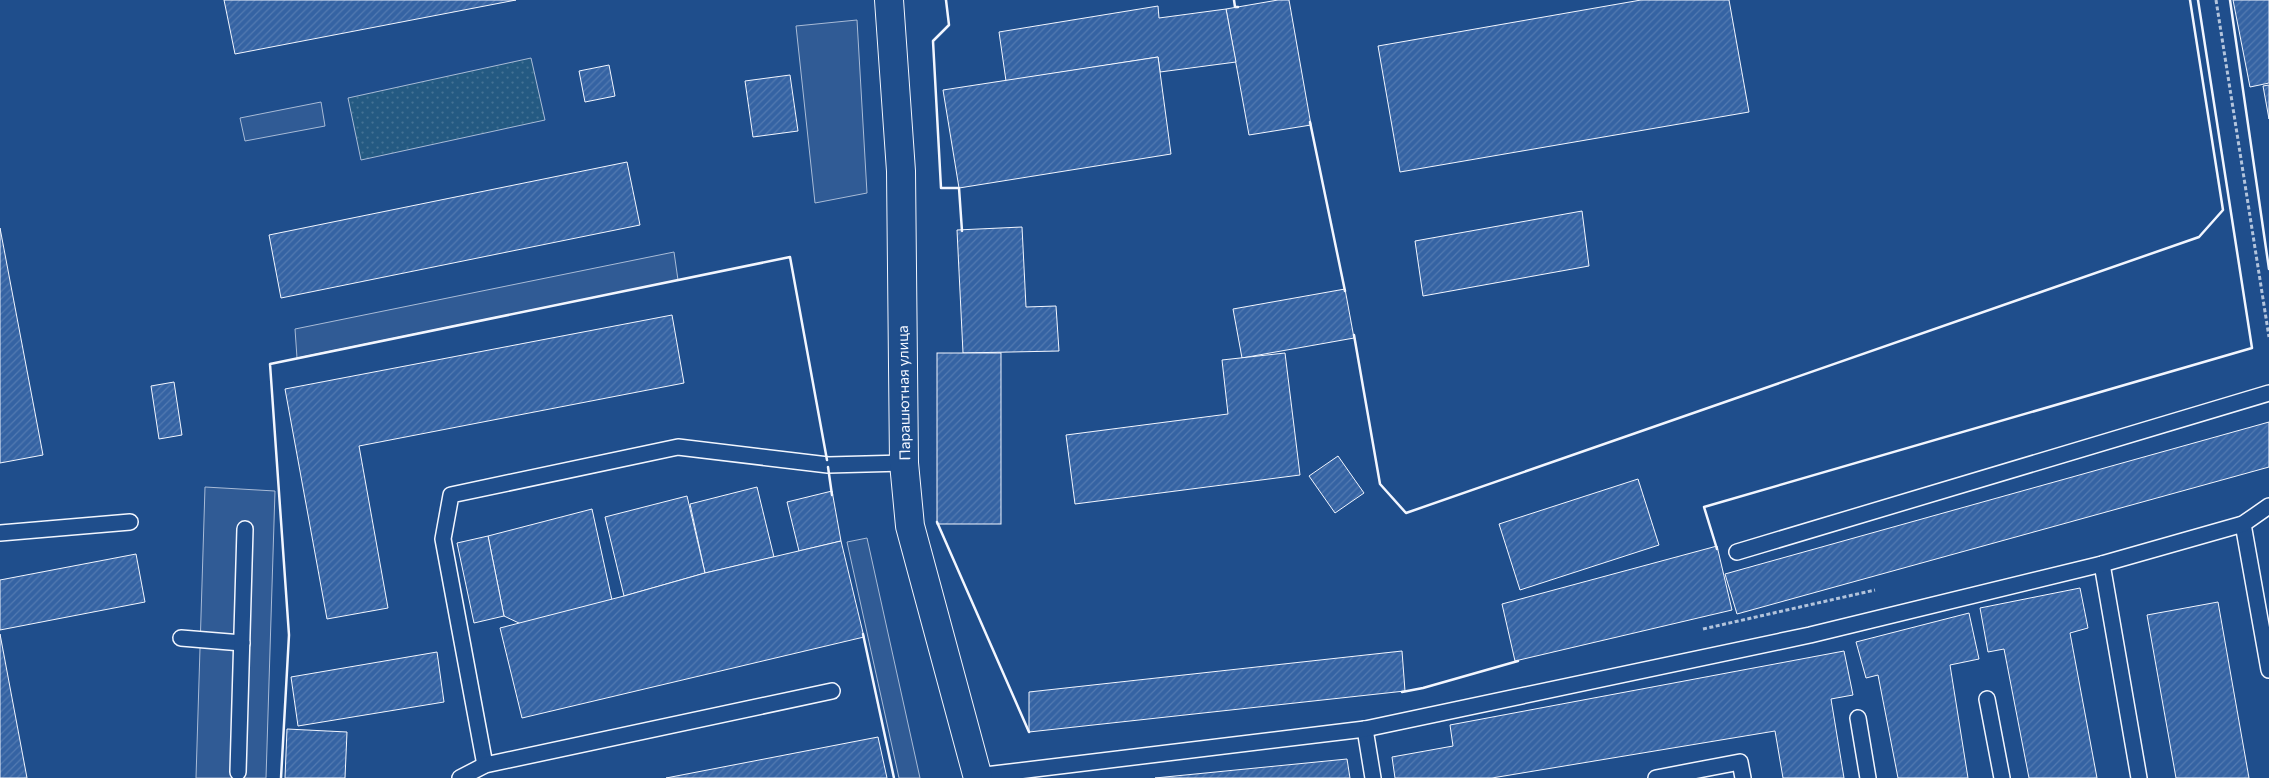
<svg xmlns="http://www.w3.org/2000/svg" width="2269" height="778" font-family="Commissioner,sans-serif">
<defs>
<pattern id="green-dots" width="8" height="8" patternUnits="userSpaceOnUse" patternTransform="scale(1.25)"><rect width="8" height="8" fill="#245a82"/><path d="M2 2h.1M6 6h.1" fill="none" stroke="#447295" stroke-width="1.8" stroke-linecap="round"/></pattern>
<pattern id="building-hatch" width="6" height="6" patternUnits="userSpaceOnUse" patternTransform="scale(1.25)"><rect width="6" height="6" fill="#3563a3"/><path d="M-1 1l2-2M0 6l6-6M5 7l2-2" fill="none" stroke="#537ab1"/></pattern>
</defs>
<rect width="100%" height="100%" fill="#1f4e8c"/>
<path fill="url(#green-dots)" stroke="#a8bbd7" d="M531,58l14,62 -184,40 -13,-62z"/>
<g fill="#305b95" stroke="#a8bbd7">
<path d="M857,20l10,173 -52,10 -19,-177z"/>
<path d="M321,102l4,24 -80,15 -5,-23z"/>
<path d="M674,252l4,28 -381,78 -2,-29z"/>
<path d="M205,487l70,4 -9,287h-70z"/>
<path d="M867,538l53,240h-21l-52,-236z"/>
</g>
<g fill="url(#building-hatch)" stroke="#f2f6ff">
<path d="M224,0h292l-281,54z"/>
<path d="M1278,0h11l22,125 -62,10 -23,-126z"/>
<path d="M1641,0h88l20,112 -349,60 -22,-126z"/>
<path d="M2233,0h36v83l-19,4z"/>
<path d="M1158,6l1,12 67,-9 10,53 -76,10 -2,-15 -152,24 -7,-49z"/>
<path d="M1158,57l13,97 -212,34 -16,-98z"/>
<path d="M609,65l6,31 -30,6 -6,-31z"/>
<path d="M790,75l8,56 -45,6 -8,-56z"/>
<path d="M2269,85v34l-6,-33z"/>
<path d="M627,162l13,63 -359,73 -12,-63z"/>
<path d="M1582,211l7,55 -166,30 -8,-55z"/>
<path d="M1022,227l4,80 30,-1 3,45 -96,2 -6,-123z"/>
<path d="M0,228l43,227 -43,8z"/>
<path d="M1345,289l9,49 -112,20 -9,-49z"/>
<path d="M672,315l12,68 -325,63 29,162 -61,11 -42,-230z"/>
<rect x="937" y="353" width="64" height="171"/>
<path d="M1285,353l15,122 -225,29 -9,-69 162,-21 -6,-54z"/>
<path d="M174,382l8,53 -23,4 -8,-53z"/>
<path d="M2269,422v45l-532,147 -12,-40z"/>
<path d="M1338,456l26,37 -29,20 -26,-37z"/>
<path d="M1638,479l21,66 -139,45 -21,-66z"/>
<path d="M757,487l17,70 -69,16 -15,-69z"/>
<path d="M832,491l9,50 -42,10 -12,-49z"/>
<path d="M687,496l18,77 -81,23 -19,-79z"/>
<path d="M592,509l20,91 -91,24 -17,-8 -16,-80z"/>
<path d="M488,536l16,80 -30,7 -17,-80z"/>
<path d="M841,541l23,96 -342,81 -22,-90 124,-32 81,-23z"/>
<path d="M1717,546l15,64 -217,51 -13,-57z"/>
<path d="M136,554l9,48 -145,28v-50z"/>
<path d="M2080,588l8,40 -18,5 27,145h-68l-25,-129 -16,3 -8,-44z"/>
<path d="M2218,602l31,176h-73l-29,-163z"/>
<path d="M1969,613l10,46 -29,6 18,113h-70l-20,-103 -12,3 -10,-36z"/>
<path d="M0,634l27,144h-27z"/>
<path d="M1402,651l3,40 -376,41v-40z"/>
<path d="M1844,651l9,44 -22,4 13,79h-61l-8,-47 -283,47h-97l-3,-21 61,-11 -3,-21z"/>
<path d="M437,652l7,50 -146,24 -7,-49z"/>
<path d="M287,729l60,3 -2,46h-60z"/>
<path d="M878,737l9,41h-221z"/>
<path d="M1347,759l3,19h-195z"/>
</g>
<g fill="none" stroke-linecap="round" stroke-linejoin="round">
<g stroke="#f2f6ff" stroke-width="18">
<g id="lane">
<path d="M2243,524l26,146"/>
<path d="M0,533l130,-11"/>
<path d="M1737,552l532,-159"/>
<path d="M2102,564l37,214"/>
<path d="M181,638l61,5"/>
<path d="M1987,699l15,79"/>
<path d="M1858,718l10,60"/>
<path d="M1365,729l8,49"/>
<path d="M485,765l-42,-226 8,-44 227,-48 150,18 76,-2"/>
<path d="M238,772l7,-243"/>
<path d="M977,776l388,-47 445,-94 292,-71 141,-40 26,-18"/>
<path d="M460,778l25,-13 347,-74"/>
<path d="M1656,778l84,-16 3,16"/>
</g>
</g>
<g stroke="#f2f6ff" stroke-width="30">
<path id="street" d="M889,0l12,171 3,292 6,63 68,252"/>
</g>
<g stroke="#b3c4dc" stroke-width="3" stroke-dasharray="4 2.5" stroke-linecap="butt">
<path d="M2216,0l53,337"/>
<path d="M1703,629l172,-39"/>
</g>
<use href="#lane" stroke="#1f4e8c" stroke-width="15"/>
<use href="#street" stroke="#1f4e8c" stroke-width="28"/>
<g stroke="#f2f6ff" stroke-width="2.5">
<path d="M946,0l3,25 -16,16 8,147h18l3,43"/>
<path d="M1234,0l1,7h3"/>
<path d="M2230,0l39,269"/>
<path d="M1310,122l35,169"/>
<path d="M1354,335l26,149 26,29 793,-276 24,-27 -33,-210"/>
<path d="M828,467l4,28"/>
<path d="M937,522l92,210"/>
<path d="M1717,549l-13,-42 548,-159 -54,-348"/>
<path d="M863,634l31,144"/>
<path d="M1402,692l21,-4 95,-27"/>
<path d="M281,778l8,-143 -19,-271 520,-107 37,203"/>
</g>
</g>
<g text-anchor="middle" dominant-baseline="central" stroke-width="4" stroke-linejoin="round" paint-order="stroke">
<g font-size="15" fill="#f2f6ff" stroke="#1f4e8c">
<text transform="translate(903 393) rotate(-91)">Парашютная улица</text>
</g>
</g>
</svg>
